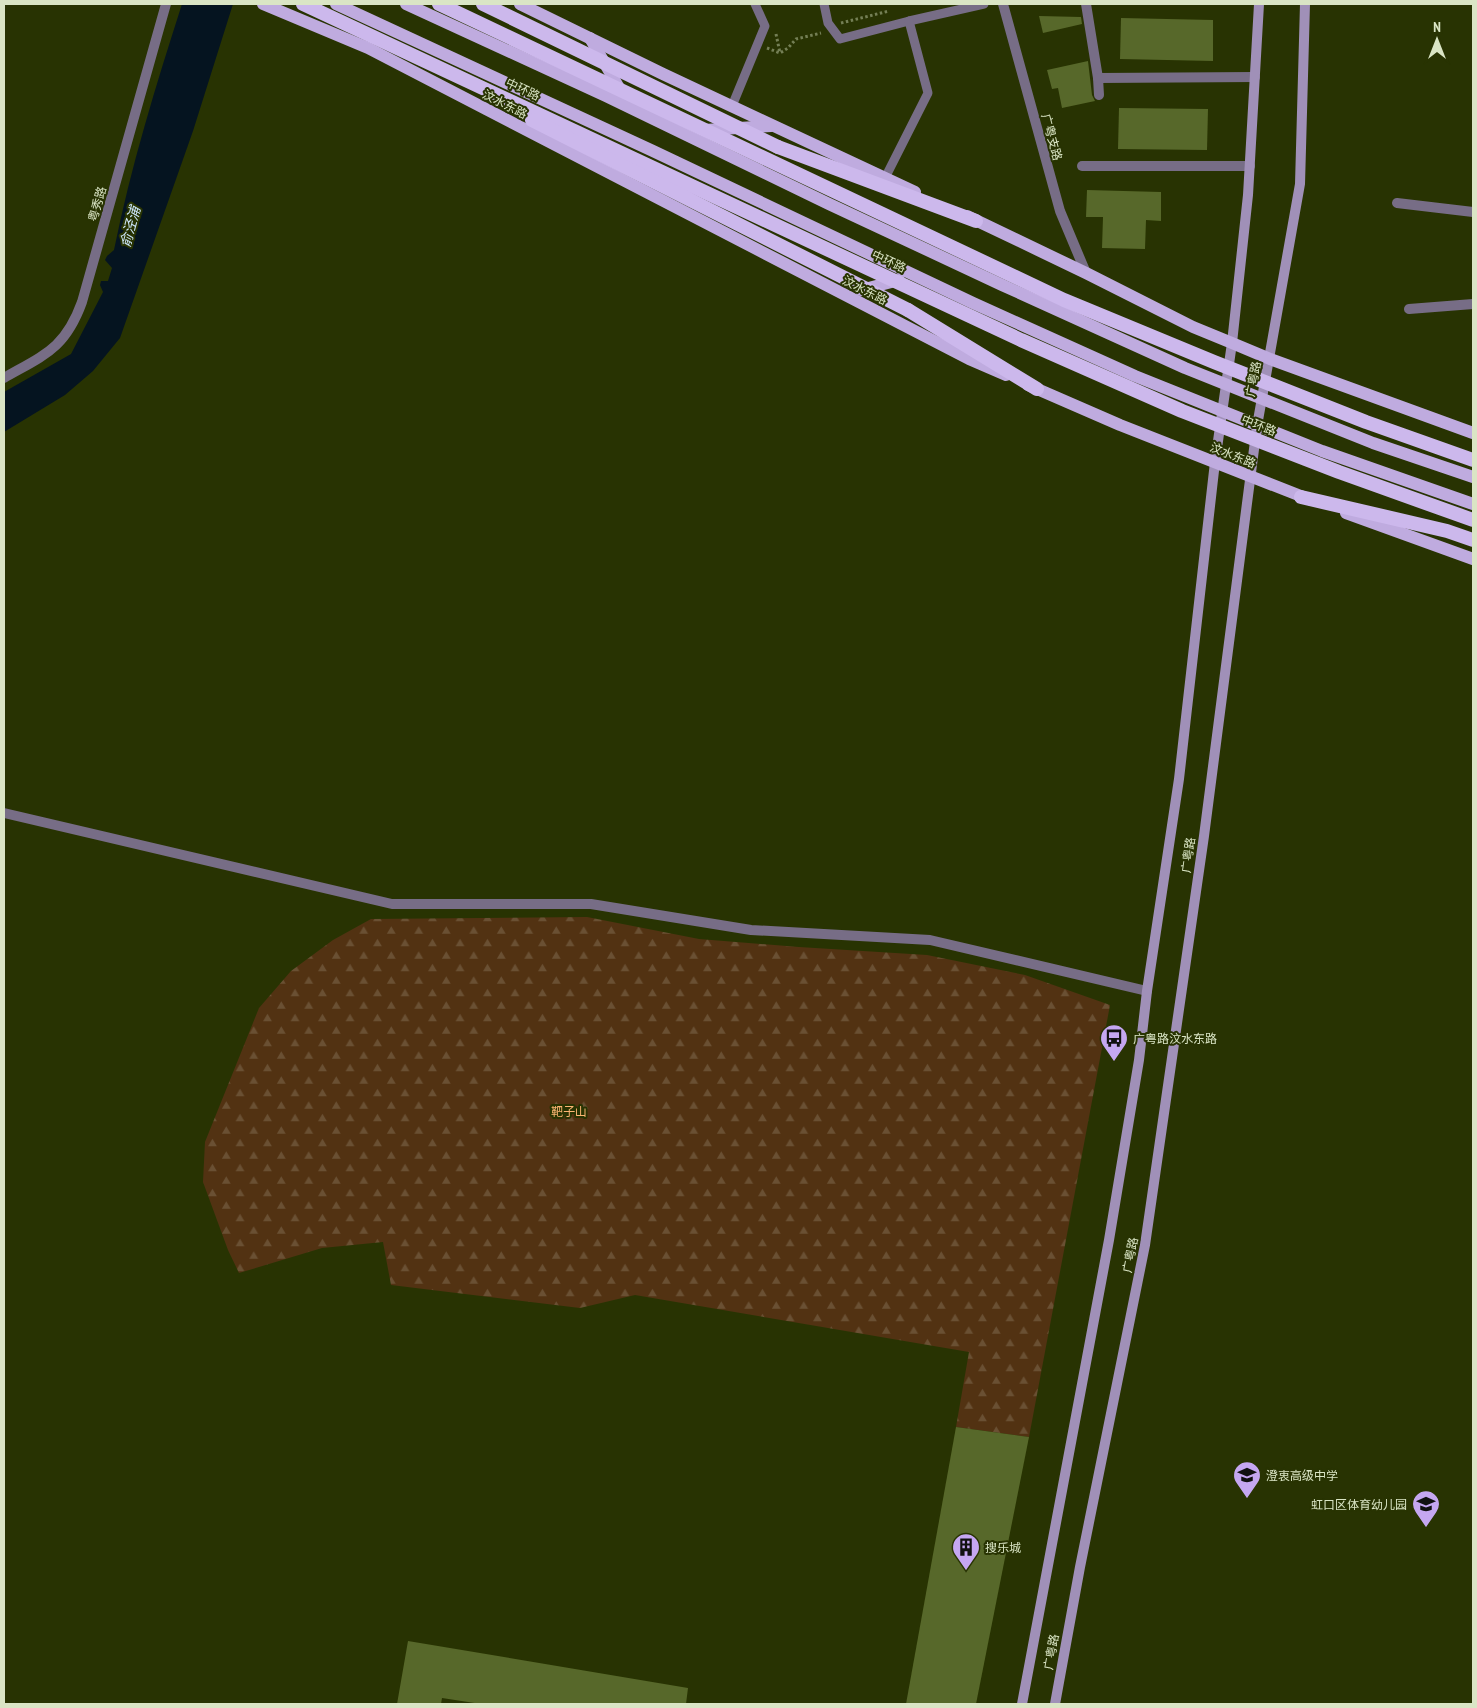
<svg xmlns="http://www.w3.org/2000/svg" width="1477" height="1708" font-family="'PT Sans Narrow','Noto Sans SC',sans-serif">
<defs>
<pattern id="forest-firs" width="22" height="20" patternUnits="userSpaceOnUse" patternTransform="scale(1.25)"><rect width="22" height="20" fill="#523212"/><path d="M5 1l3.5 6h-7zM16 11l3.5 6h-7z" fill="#6a5033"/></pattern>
</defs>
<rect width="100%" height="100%" fill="#283302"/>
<path fill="url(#forest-firs)" d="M587,917l112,22 100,8 128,8 98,20 85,30 -81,432 -73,-10 13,-75 -334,-57 -55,13 -189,-23 -8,-43 -61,6 -83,25 -11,-23 -25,-68 2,-40 54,-134 32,-37 42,-31 38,-21z"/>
<path fill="#051420" d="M182,4h51l-40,127 -73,207 -27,33 -28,24 -61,37v-40l67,-38 32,-62 -3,-7 1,-4h7l4,-13 -7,-8 2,-4 7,-6c17,-84 42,-165 68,-246z"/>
<g fill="#57682a">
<path d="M1039,16l42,1 1,7 -39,9z"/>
<path d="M1121,18l92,2v41l-93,-2z"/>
<path d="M1088,61l4,34 3,6 -33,7 -4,-20 -6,1 -5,-19z"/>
<path d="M1119,108l89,1 -1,41 -89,-1z"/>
<path d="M1087,190l74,2v29l-15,-1 -1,29 -43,-1 1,-31h-17z"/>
<path d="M956,1427l73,10 -53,267h-70z"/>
<path d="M408,1641l280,47 -2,16h-205l-39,-6 -1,6h-44z"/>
</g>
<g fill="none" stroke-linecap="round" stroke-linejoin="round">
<g stroke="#747f55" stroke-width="3" stroke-dasharray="2.5 2.5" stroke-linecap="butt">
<path d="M841,23l48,-12"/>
<path d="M776,34l4,19"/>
<path d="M767,48l13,5 8,-5 8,-9 25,-6"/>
</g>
<g stroke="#776d86" stroke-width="9">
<path d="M824,4l4,19 12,16 69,-18 75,-17"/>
<path d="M732,106l33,-80 -10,-22"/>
<path d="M885,178l43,-85 -19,-72"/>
</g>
<g stroke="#776d86" stroke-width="10">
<path d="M1003,4l57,207 26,62"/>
<path d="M1086,4l12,74 1,17"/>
<path d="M1098,78l157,-1"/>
<path d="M1082,166h168"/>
<path d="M1397,203l76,9"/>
<path d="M1409,309l64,-5"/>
<path d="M4,378c40,-23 61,-29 78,-76l84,-298"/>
<path d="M4,813l388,91h199l160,26 179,10 217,51"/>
</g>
<g stroke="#a090b8" stroke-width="10">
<path d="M1022,1704l87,-464 30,-180 8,-69 32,-212 36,-317 17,-119 16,-148 11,-191"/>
<path d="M1055,1704l25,-137 65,-322 59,-409 53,-410 43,-242 5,-180"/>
</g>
<g stroke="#bfabdf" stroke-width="12">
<path d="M263,4l105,44 601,311 37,16"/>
<path d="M336,4l317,147 320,152 162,73 187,75 151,53"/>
<path d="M406,4l200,92 223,108 173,81 183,83 188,75 100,34"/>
<path d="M520,4l143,70 252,118"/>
<path d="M590,38l32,55"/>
<path d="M704,130l67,-4"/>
<path d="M967,216l119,57 107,54 39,16 38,16 203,74"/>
<path d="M861,290l38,-10"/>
<path d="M1028,385l92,40 191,75"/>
<path d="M1346,513l127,46"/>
</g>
<g stroke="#ccb8ec" stroke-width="14">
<path d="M778,147l198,74"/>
<path d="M908,310l129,79"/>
<path d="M1301,497l146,34 26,9"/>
</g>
<g stroke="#ccb8ec" stroke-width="14">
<path d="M303,4l718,336 161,71 157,61 134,48"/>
<path d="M439,4l625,296 150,62 152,60 107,38"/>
<path d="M483,4l295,143"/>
<path d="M532,120l376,190"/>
</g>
</g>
<defs>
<g id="bus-pin" transform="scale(1.4375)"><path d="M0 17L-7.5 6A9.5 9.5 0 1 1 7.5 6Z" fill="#c5a7f1" stroke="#283302"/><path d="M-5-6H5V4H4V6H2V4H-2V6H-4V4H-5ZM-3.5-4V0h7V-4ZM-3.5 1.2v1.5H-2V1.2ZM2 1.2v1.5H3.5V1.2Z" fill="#111"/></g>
<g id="school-pin" transform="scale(1.4375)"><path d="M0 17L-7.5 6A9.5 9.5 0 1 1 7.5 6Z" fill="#c5a7f1" stroke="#283302"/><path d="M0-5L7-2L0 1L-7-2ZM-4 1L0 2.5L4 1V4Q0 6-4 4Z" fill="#111"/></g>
<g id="building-pin" transform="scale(1.4375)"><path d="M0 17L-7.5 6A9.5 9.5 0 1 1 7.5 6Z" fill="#c5a7f1" stroke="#283302"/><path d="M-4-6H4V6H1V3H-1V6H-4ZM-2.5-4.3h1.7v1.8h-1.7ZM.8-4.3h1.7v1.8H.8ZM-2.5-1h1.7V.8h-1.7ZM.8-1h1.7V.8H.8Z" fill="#111"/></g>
</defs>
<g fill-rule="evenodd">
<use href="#bus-pin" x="1114" y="1038"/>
<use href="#school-pin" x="1247" y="1475"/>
<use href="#school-pin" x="1426" y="1504"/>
<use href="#building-pin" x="966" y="1547"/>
</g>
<g text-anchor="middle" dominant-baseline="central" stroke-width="4" stroke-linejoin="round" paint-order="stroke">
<g font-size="12" fill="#dae5c5" stroke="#283302">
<text transform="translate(523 89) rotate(25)">中环路</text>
<text transform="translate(505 104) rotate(27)">汶水东路</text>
<text transform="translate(1052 137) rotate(75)">广粤支路</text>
<text transform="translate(97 204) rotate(-74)">粤秀路</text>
<text transform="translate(889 261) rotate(25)">中环路</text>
<text transform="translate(865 290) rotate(27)">汶水东路</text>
<text transform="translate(1253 379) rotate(-79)">广粤路</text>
<text transform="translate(1259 425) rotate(22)">中环路</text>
<text transform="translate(1233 455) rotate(22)">汶水东路</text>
<text transform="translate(1188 855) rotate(-82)">广粤路</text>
<text transform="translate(1130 1255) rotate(-79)">广粤路</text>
<text transform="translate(1051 1652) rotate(-80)">广粤路</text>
</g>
<g font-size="12" fill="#dae5c5" stroke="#283302" text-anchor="start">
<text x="1133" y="1038">广粤路汶水东路</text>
<text x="1266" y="1475">澄衷高级中学</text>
<text x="1407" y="1504" text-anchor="end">虹口区体育幼儿园</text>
<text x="985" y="1547">搜乐城</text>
</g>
<g font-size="12" fill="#fcb573" stroke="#283302">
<text x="569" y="1111">靶子山</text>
</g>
<g font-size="14" font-style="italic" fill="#cee7fc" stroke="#283302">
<text transform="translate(130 227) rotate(-75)">俞泾浦</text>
</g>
</g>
<rect width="1477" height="1708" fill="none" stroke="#dae5c5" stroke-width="10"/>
<g transform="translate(1437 40)" stroke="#283302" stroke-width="4" paint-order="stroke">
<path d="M0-4L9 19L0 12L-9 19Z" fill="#dae5c5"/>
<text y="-8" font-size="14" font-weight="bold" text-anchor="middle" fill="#dae5c5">N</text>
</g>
</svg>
